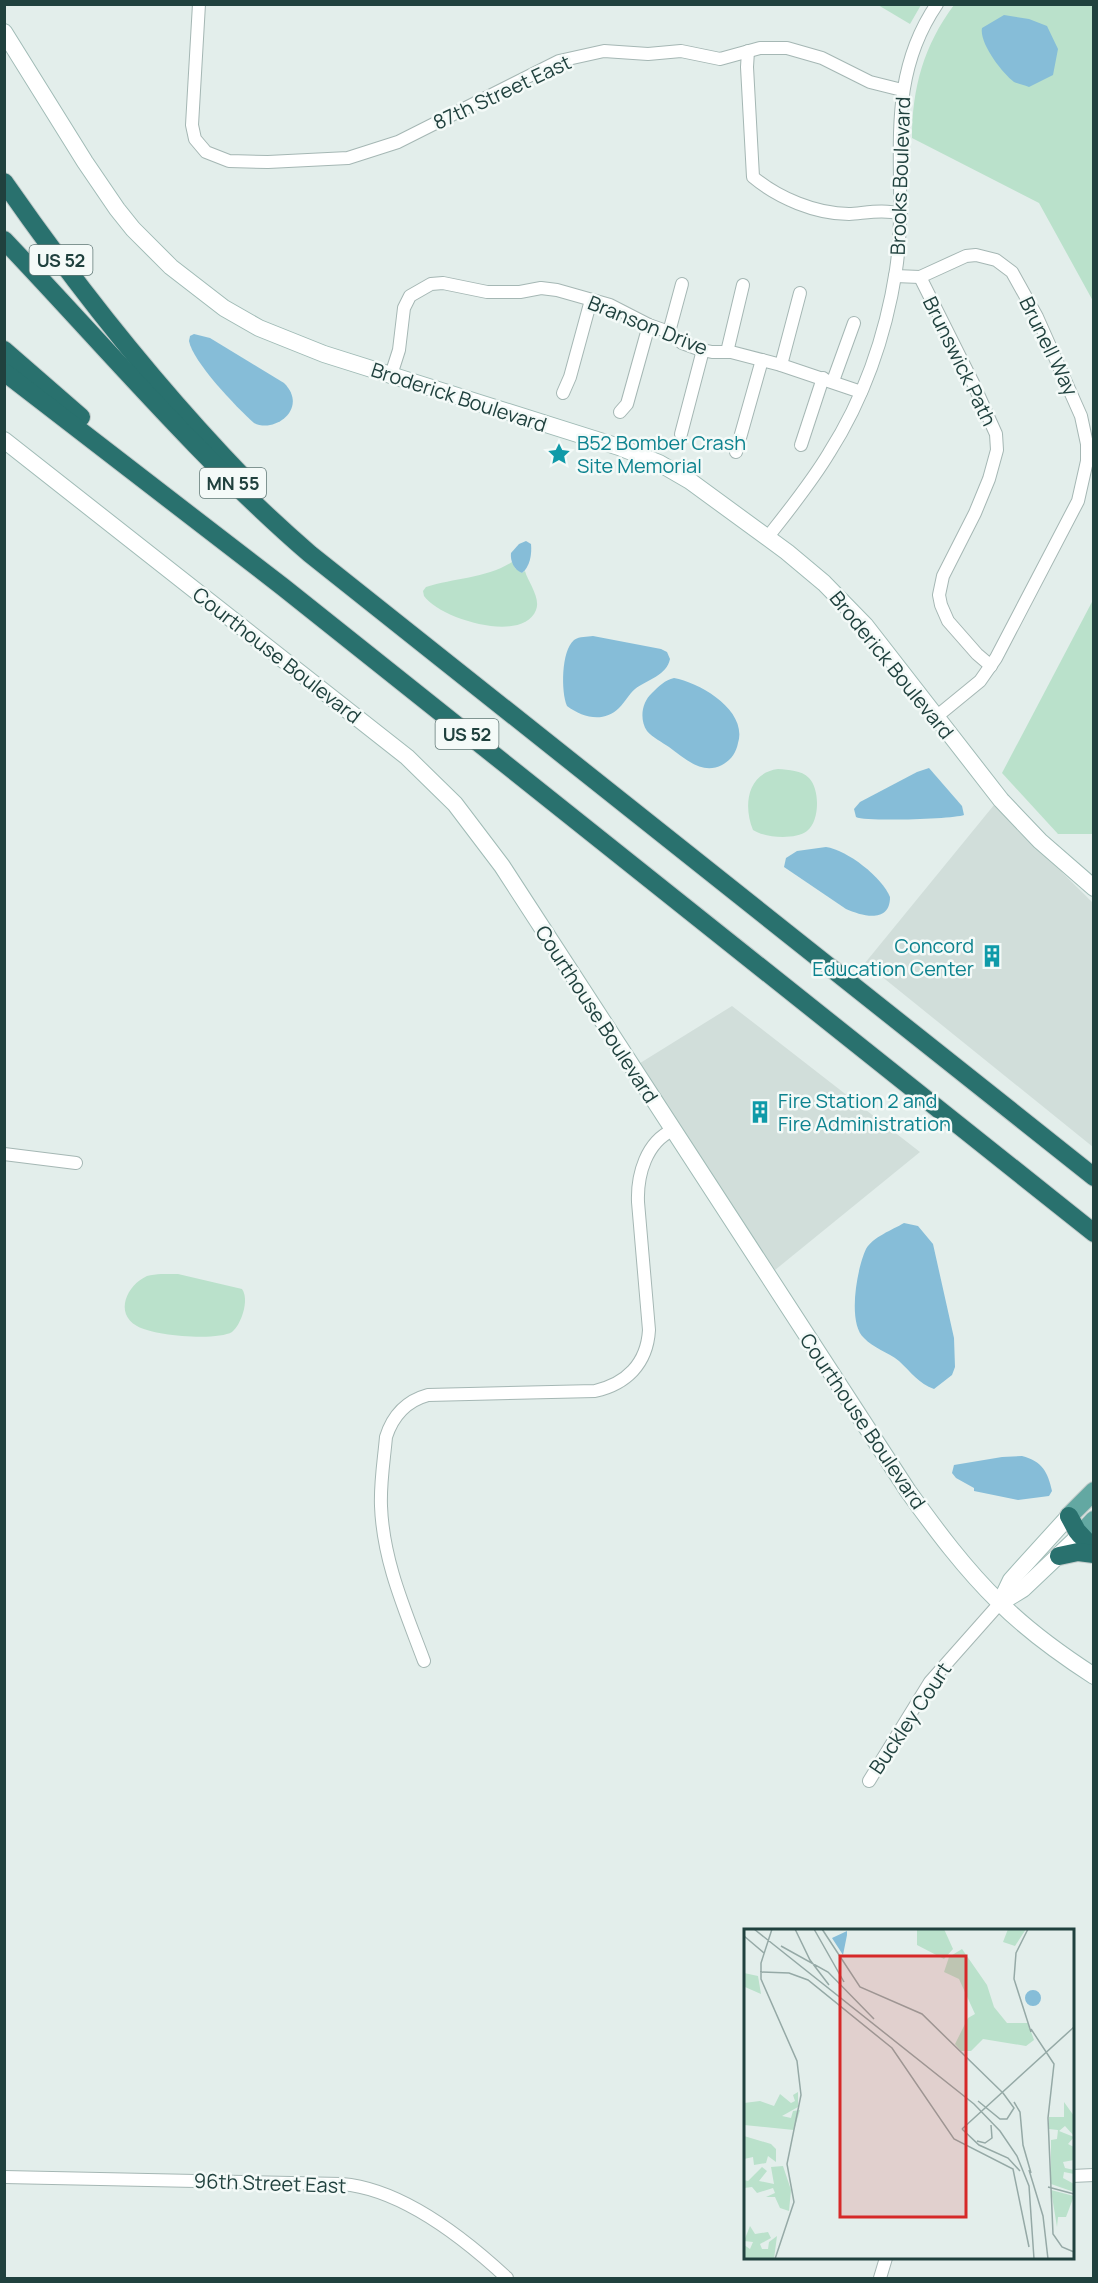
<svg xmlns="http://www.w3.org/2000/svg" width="1098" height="2283" font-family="Manrope,sans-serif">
<rect width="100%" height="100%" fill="#e3eeeb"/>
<g fill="#d1deda">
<path d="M994,805l99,98v244l-228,-184z"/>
<path d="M732,1006l188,146 -145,118 -138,-205z"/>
</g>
<g fill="#bae1cb">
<path d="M878,5h43l-11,19z"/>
<path d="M954,5h139v296l-54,-98 -127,-65c0,-50 12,-93 42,-133z"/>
<path d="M512,562l3,6 7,5 3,-2c3,11 16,27 11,39 -13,34 -96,9 -112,-14l-1,-5 3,-4c28,-9 61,-9 86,-25z"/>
<path d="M1093,600v234h-35l-56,-61z"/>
<path d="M778,769c11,1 23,1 31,9 11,11 11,43 -2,53 -12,9 -42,7 -54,-1 -10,-24 -6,-57 25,-61z"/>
<path d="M161,1274h17l64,15c5,7 3,19 0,27 -2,5 -5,12 -10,16 -15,9 -79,4 -95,-6 -23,-13 -10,-41 10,-50 4,-1 10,-2 14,-2z"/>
</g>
<g fill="#86bdd8">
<path d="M1004,15l25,4 18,7 11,23 -5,26 -24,12c-5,-2 -11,-3 -15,-5 -12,-9 -35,-39 -32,-54z"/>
<path d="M194,334l16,4 74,45c25,25 -9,51 -30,40 -18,-16 -61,-61 -65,-82l1,-5z"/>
<path d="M526,541l5,3c1,10 -1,23 -9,29 -8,-3 -12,-12 -11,-20l8,-9z"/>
<path d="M593,636l68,13 6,3 3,7c-3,16 -23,21 -35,30 -6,5 -10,13 -16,19 -15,15 -36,10 -52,-2 -6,-14 -6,-55 7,-66 6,-4 13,-3 19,-4z"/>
<path d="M674,678c27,5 74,33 64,65 -2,10 -7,17 -16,22 -20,10 -37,-6 -53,-18 -7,-5 -16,-9 -22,-16 -8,-12 -5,-29 5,-38 7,-7 13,-13 22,-15z"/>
<path d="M929,768l33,38 2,9c-10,4 -99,7 -108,2l-2,-8 6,-7 57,-30z"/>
<path d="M826,847c21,3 56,30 64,50 0,27 -28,19 -44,12l-62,-42 2,-9 11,-7z"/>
<path d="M904,1223l14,3 15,18 21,94 1,29 -3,8 -18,14c-15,-5 -23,-17 -35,-28 -11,-9 -26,-13 -35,-23 -17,-15 -7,-70 2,-89 7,-12 26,-19 38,-26z"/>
<path d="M1022,1456c20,5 26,16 30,35l-3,5 -31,4 -44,-9v-3l-18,-10 -4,-5 2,-8 48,-8z"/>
</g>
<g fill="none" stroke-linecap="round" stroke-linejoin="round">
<g stroke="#a5b7b4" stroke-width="14">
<g id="street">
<path d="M199,4l-7,121 3,14 11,13 23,9 39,1 80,-4 50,-16 161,-81 45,-10 44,3 33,-3 39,8 40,-11h27l35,10 48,24 32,8"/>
<path d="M748,51l-1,16 6,110c25,21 63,37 96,37 17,-1 35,-5 52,0"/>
<path d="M895,276l25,1 46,-21 10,-1 20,5 16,12 25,45 44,99 6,28v17l-9,40 -82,157 -16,23 -44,36"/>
<path d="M920,277l53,106 23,51 1,16 -8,29 -14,34 -32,63 -4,19 2,10 7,16 29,33 14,12"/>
<path d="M669,332l13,-48"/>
<path d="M727,352l16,-67"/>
<path d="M781,365l19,-72"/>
<path d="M391,375l8,-25 5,-42 6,-12 21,-12 12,-1 44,9h33l21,-4 16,2 53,15 39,20 20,7 13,11 16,6 14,3h19l50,13 80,27"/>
<path d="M833,381l21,-58"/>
<path d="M563,393l7,-16 21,-77"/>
<path d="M620,412l7,-8 22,-79"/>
<path d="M681,434l22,-84"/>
<path d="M801,445l22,-67"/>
<path d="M736,452l26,-92"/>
<path d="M767,538c22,-28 44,-55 62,-85 35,-55 57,-119 67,-183 14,-94 -17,-181 41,-266"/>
<path d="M4,1154l72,9"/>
<path d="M424,1661c-19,-51 -41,-100 -43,-155 -1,-23 3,-46 5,-69 7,-22 20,-36 42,-42l167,-4c31,-7 52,-27 54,-61l-11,-128c-1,-27 8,-60 35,-72"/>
<path d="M869,1781l61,-99 70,-79"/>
<path d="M1072,2176l22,-1"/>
<path d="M4,2177l338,7c60,5 122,54 165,94"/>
<path d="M880,2278l6,-20"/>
</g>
</g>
<g stroke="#a0bbb6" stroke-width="18">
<g id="secondary">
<path d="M4,32l81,130 32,47 16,20 38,38 53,41 35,20 65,26 295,93 40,16 31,18 97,71 37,31 41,42 136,175 39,41 54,47"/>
<path d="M4,440l403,317 48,47 47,62 406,625c28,39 57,78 91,111 28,28 61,52 95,74"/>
<path d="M1000,1603l11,-23 58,-64"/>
<path d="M1000,1603l23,-14 57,-54"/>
</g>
</g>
<g stroke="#c1cac9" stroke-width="20">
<g id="primary">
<path d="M1069,1516l25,-25"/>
<path d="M1080,1535l14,-15"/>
</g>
</g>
<g stroke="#c1cac9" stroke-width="20">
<g id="highway">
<path d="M4,182c73,105 153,206 242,298"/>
<path d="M4,240c101,106 195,218 306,314l784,623"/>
<path d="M4,350l77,67"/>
<path d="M4,372l279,215 811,646"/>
<path d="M1069,1516l8,15 17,18"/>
<path d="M1059,1556l19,-4 16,2"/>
</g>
</g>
<use href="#street" stroke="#fff" stroke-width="12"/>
<use href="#secondary" stroke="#fff" stroke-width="16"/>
<use href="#primary" stroke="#63a8a2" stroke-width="18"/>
<use href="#highway" stroke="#29716e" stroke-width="18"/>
</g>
<defs>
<g id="sight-bare" transform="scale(1.8)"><path d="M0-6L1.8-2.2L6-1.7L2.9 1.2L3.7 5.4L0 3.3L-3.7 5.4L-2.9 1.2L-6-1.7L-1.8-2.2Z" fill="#0f9aa8" stroke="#f4faf8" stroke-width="2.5" paint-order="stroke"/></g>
<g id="building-bare" transform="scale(1.8)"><path d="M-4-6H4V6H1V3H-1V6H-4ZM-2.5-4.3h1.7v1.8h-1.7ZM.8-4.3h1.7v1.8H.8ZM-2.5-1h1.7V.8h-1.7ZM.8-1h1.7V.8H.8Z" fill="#0f9aa8" stroke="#f4faf8" stroke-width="2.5" paint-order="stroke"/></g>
</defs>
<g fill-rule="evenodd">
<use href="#sight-bare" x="559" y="454"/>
<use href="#building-bare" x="992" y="956"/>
<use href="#building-bare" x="760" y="1112"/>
</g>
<g text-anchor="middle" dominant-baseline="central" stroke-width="5" stroke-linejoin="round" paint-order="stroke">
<g fill="#f4faf8" stroke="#607876" stroke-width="1.5">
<rect x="29.5" y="245" width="63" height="30" rx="4.5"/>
<rect x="200" y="468" width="66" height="30" rx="4.5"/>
<rect x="435.5" y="719" width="63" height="30" rx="4.5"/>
</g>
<g font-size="18" font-weight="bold" fill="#20413e">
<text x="61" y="260">US 52</text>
<text x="233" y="483">MN 55</text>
<text x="467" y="734">US 52</text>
</g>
<g font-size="20" fill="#20413e" stroke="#f4faf8">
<text transform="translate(502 92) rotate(-25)">87th Street East</text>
<text transform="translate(900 176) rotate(-88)">Brooks Boulevard</text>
<text transform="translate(648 325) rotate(22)">Branson Drive</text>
<text transform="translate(1049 346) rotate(64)">Brunell Way</text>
<text transform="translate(960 361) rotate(64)">Brunswick Path</text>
<text transform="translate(459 397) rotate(18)">Broderick Boulevard</text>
<text transform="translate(277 655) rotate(38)">Courthouse Boulevard</text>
<text transform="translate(892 665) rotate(51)">Broderick Boulevard</text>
<text transform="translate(597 1014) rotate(57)">Courthouse Boulevard</text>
<text transform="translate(863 1421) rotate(56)">Courthouse Boulevard</text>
<text transform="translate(910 1718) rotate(-56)">Buckley Court</text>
<text transform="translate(270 2183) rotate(2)">96th Street East</text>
</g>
<g font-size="20" fill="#0d838f" stroke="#f4faf8" text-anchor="start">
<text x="577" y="442">B52 Bomber Crash<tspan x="577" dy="23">Site Memorial</tspan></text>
<text x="974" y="945" text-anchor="end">Concord<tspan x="974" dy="23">Education Center</tspan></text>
<text x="778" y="1100">Fire Station 2 and<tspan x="778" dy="23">Fire Administration</tspan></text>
</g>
</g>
<g transform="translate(744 1929)">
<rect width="330" height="330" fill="#e3eeeb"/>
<path d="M173,0h27l9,20 -9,10 -27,-14zM264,0h18l-11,17 -12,-4zM218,20l25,36 7,22 13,16h21l6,17 -8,6 -43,-7 -12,12h-10l-6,-7 13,-26 7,-4 -16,-35 -15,-7 5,-15zM0,44l14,3 3,18 -16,-7zM54,163v15l-16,9 9,2 2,-7 7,-1 -6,20 -50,-5v-22l16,-2 14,5 6,-12 11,9 4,-2 -2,-6zM320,173l10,14v20l-9,-10 -6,5 15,6 -6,7 6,3v13l-11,2 2,6 9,2v4l-10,-2 -1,6 11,6v8l-23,-8v-44l6,-1 1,-9 -9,-1v-12h15zM0,207l27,8 5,5v13l-8,-6 -2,7 -12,2 -1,-8 -9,2zM39,237l8,24 -2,21 -9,-3 -5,-11h-9l9,-4 -2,-5 -16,5 -5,-6 -8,1v-8l4,1 14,-14 5,4 -8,10 15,3 -3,-17zM307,261l23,6 -8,21h-8l-1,10zM6,297l5,8 13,-2 3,6 -11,6 2,5h6l1,-7 8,-6 -3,23h-30v-14l6,4 3,-7 -9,-1z" fill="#bae1cb"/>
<path d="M103,2v4l-4,20 -11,-17zM281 69a8 8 0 1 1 16 0a8 8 0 1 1-16 0Z" fill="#86bdd8"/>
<path fill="none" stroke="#95a9a6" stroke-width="1.5" d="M10,0l220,175 26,27 17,25 12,30 5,73M28,0l-11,34v16l36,82 4,34 -14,69 7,38 -19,57M51,0l15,31 19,25M70,0l30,53M78,0l38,58 62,27 81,79M284,0l-12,24 -2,26 17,53M0,7l20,17M37,17l47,26 46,47M16,43l29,1 19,7 84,68 62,91 59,30 16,78M287,100l23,35 -6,54 5,116 9,13 12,5M234,172l22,18h7l7,-11 -11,-15M270,173l6,10 3,33 8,28M218,200l112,-102M218,200l17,16 29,13 12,13M233,212l8,2 7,-5 -1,-13M285,241l14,46 5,43M304,258l26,7"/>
<path fill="#d62828" fill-opacity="0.15" stroke="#d62828" stroke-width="3" d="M96,27h126v261h-126z"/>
<rect width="330" height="330" fill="none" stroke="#20413e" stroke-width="3"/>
</g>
<rect width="1098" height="2283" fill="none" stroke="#20413e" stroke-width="12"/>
</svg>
